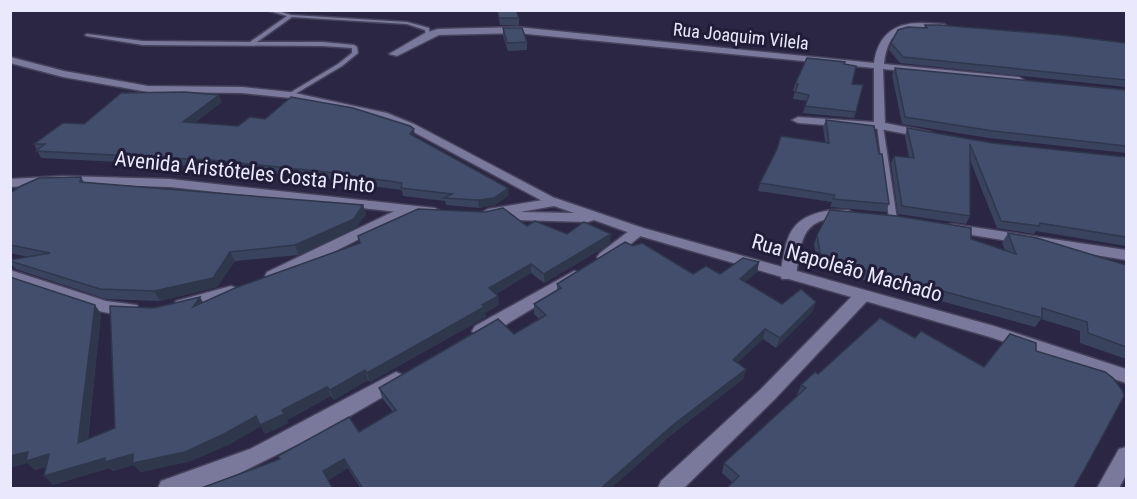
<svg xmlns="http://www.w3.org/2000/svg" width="1137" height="499" font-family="'Roboto Condensed',sans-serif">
<rect width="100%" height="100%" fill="#2a2644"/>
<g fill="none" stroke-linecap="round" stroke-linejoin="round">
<g stroke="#46425c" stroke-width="3">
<g id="lane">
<path d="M266,10h9l16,5 116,7 22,6 1,7 -4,1 -1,-6 -18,-6 -115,-7 -35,25h66l31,3 3,2 1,6 -16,13 -52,31 -2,-1v-2l50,-30 14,-11v-5l-29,-2 -180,-1 -56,-9 -2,-1 2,-1 56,7 107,1 37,-26z"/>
<path d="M880,124l3,2 14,93 -4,2 -4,-2 -12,-93z"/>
</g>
</g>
<g stroke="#46425c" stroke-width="3">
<g id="street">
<path d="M920,23l24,1 4,3c-5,4 -11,2 -18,1 -29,-2 -43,5 -46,36l135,13 5,3 -5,3 -136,-14 2,54 46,9v4l-4,2 -47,-9 -82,-6 -6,-3 6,-3 76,5v-54l-357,-35 -78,2 -42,21 -8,-2 36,-21 13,-4 79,-2 357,36c4,-27 19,-40 46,-40z"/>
<path d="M10,57l54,14 84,15 94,1 48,5 97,21 27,11 148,78 -2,3h-10l-144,-77 -26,-10 -90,-20 -48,-5 -94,-1 -85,-15 -53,-14z"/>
<path d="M405,206l7,4 -2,3 -131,67h-12l-2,-4 2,-4z"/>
<path d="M831,210h17l7,4c-5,5 -10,4 -17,4 -38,1 -37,27 -42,57l-2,4h-12l-2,-4c7,-38 7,-58 51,-65z"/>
<path d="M952,224l174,26v10l-179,-29 -2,-3 2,-3z"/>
<path d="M638,227l5,1 2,3 -2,3 -33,27h-10l-3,-4 3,-4 33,-25z"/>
<path d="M10,270l96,31 31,4 2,4 -2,4c-29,9 -97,-22 -127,-32z"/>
<path d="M574,271l6,1 2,4 -2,4 -93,56 -6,1 -6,-1 -3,-5 3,-5z"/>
<path d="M231,286l6,2 2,4 -2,4 -55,15 -6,-2 -2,-4 2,-4z"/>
<path d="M862,290l6,2 2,4 -2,4 -94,100 -90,88h-26l3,-7 100,-92 95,-97z"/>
<path d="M396,372l7,3 2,5 -2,5 -82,48 -85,42 -36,13h-42l3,-7 89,-32z"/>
<path d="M1126,447v28l-7,13h-22l22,-39z"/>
</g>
</g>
<g stroke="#46425c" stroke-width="3">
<g id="secondary">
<path d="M64,176l106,3 265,29 7,4 -7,4 -265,-29 -106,-3 -54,3v-8z"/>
<path d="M555,198l88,30 351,98 132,43v14l-136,-46 -357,-103 -39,-14 -6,2 -75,-2 -5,-1 -1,-5 -19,3 -7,-4 7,-4zM554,206l20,7 -54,-1z"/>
</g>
</g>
<use href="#lane" fill="#7a789b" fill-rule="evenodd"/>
<use href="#street" fill="#7a789b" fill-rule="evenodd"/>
<use href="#secondary" fill="#7a789b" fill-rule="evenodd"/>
</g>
<g fill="#3a435e">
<path d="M497,10l22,8v7h-19z"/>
<path d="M925,25l201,18v44l-226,-24 -11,-13 2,-7 33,-15z"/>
<path d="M503,28l24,14v8l-19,1 -5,-15z"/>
<path d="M844,64l8,20 4,28 -2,6 -51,-5 4,-12 -14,-2 2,-8h-2l2,-7z"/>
<path d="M895,68l231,22v63l-137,-15 -87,-14 -10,-49z"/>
<path d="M222,102l-28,21 221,13 -1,1 95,58 -14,10 -16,3 -33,-3 -1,-4 -42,-5 -1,-6 -55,-7v-2l-133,-14 -173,-9 -7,-14 50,-20z"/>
<path d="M826,120l53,34 10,50 -3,8 -56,-5 2,-5 -74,-11 2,-8 65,-41 -2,-15z"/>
<path d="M907,128l85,15 134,14v89l-90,-15 -2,3 -37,-6 -27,-68v56l-4,8 -68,-10 -7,-51 3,-7 15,2 -4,-22z"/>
<path d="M81,177l3,5 279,23 3,9 -10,14 -57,27 -64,6 -18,26 -57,14 -54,-2 -90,-30 -6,-6v-3l18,-3 -18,-4v-60z"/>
<path d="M527,226l83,18 -66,39 -13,-10 -35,21 3,11 -14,8 1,4 -116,65 -2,-2 -34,20 -3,-4 -44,24 1,3 -23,11 -4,-8 -31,18 -39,17 -50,11 -7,-7 -21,6 -4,-3 -56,17 -7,-18 -11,3 -7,-7 73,-149 -13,125 27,-11 39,-120 49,-6z"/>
<path d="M1008,233l118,32v94l-46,-16v-12l-39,-12 -6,8 -214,-59 -4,-6 -3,-18 3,-9 154,4 34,11 -3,-7z"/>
<path d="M633,246l60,28h27l39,-12 -2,10 -12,10 37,22 34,-2 -4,10 -36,36 -13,-9 -26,24 9,6 -3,10 -72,56 -61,54h-249l-13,-21 -20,12 -129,9 160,-57 34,-20 -11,-14 -3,-10 135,-54 25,-15 -5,-5v-10l23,-14v-6z"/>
<path d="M880,318l35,20 6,-7 63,36 26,-33 26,9v8l69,21 8,6 9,12 2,6 -35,65 -16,28h-347l6,-7 -10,-9 2,-10 74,-67 -1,-1 4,-10 14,-13 3,2z"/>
</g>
<g fill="#2f374c">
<path d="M219,95l3,7 -36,27 -3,-7z"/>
<path d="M414,129l1,7 -4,5 -1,-7z"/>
<path d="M508,188l1,7 -14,10 -16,3 -1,-8z"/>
<path d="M363,205l3,9 -10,14 -57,27 -4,-10z"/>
<path d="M611,234l-1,10 -66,39v-9z"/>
<path d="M230,252l5,9 -18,26 -57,14 -6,-10z"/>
<path d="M759,262l-2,10 -20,17 3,-10z"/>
<path d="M531,264v9l-41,24 -1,-9z"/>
<path d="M498,296l1,9 -14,8 1,4 -116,65 -3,-9z"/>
<path d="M200,297l5,9 -12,1z"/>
<path d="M816,302l-4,10 -36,36 4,-10z"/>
<path d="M95,305l6,9 -15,138 -8,-9z"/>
<path d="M765,329l-2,10 -33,31 3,-10z"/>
<path d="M746,369l-3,10 -72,56 -61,54h-10l73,-64z"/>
<path d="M365,370l3,10 -34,20 -4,-10z"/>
<path d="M327,387l4,9 -44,24 1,3 -23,11 -4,-8 -31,18 -39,17 -50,11 -7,-7 -21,6 -4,-3 -56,17 -9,-9 61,-18 151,-42 26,-6z"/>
<path d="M28,452l21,2 9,9 -23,7 -7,-7 -18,5v-12z"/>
<path d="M344,459l4,9 -20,13 -5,-10z"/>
</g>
<g fill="#434e6d" stroke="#2f374c" stroke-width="1.5">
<path d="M497,10h19l3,8h-20z"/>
<path d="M925,25h15l121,10 65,8v37l-223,-23 -12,-14 7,-13 10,-3 19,1z"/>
<path d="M503,28h19l5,14 -20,1z"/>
<path d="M807,58l38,4 -1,2 12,2 -4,18 11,1 -7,27 -51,-6 4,-11 -14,-3 3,-8h-3z"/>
<path d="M895,68l231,22v56l-133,-15 -88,-14z"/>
<path d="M185,92l34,3 -36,27 55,4 12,-9 15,2 26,-22 62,11 57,18 4,3 -4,5 98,54 -14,10 -16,2 -34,-2 8,-4 -51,-6 1,-5 -57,-8 1,-1 -135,-14 -175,-9 9,-7h-11l29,-21 21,1 37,-31z"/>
<path d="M826,120l48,6 5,28h3l7,50 -56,-5 2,-4 -75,-12 17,-34 4,-13 48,7z"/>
<path d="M907,128l85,15 134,14v80l-86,-14 -1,3 -38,-5 -31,-77v72l-68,-10 -8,-50 20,2z"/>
<path d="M81,177l-1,5 283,23 -9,14 -59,26 -65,7 -17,26 -59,13 -54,-2 -90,-28v-1l40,-7 -40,-8v-52l11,-7 18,-8z"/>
<path d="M503,208l24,18 8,-5 32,13 17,-12 27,12 -67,40 -13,-10 -42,24 9,8 -16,9 2,2 -117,66 -2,-3 -35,20 -3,-3 -45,23 2,4 -24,11 -4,-9 -32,18 -39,18 -52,11v-9l-28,8v-4l-61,18 5,-22 -23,7 2,-9 -18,4v-179l85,28 -17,138 37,-15 -5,-122 44,2 46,-11 -7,10 42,-19 125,-45 -2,-7 60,-27 67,3z"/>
<path d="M830,210l67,6 74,12v11l45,15 -8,-21 29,5 89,27v82l-38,-14 -1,-11 -45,-14v10l-218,-59 -4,-7 -3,-17z"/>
<path d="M625,242l8,4 9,-3 51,31 13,-8 14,8 23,-16 16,4 -19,17 42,25 19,-15 15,13 -36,36 -15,-9 -32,31 13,9 -73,56 -73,64h-237l-19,-30 -21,12 10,18h-134l81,-30 -2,-3 71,-39 10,15 37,-22 -17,-22 119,-69 16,15 32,-19 -12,-11 27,-16 -4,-4z"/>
<path d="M880,318l35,20 6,-7 63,36 26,-33 26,9v8l69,21 8,6 9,12 2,6 -35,65 -16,28h-347l13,-13 -15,-13 82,-75 -5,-3 14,-13 3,2z"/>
</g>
<g text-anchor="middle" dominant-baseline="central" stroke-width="6" stroke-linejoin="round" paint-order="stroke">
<g font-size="18" fill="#e9e8fc" stroke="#211d39">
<text transform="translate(741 36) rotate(6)">Rua Joaquim Vilela</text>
</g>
<g font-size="21" fill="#e9e8fc" stroke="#211d39">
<text transform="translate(245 172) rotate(6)">Avenida Aristóteles Costa Pinto</text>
<text transform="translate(847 268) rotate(16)">Rua Napoleão Machado</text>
</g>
</g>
<rect width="1137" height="499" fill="none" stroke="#e9e8fc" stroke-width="24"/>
</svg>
